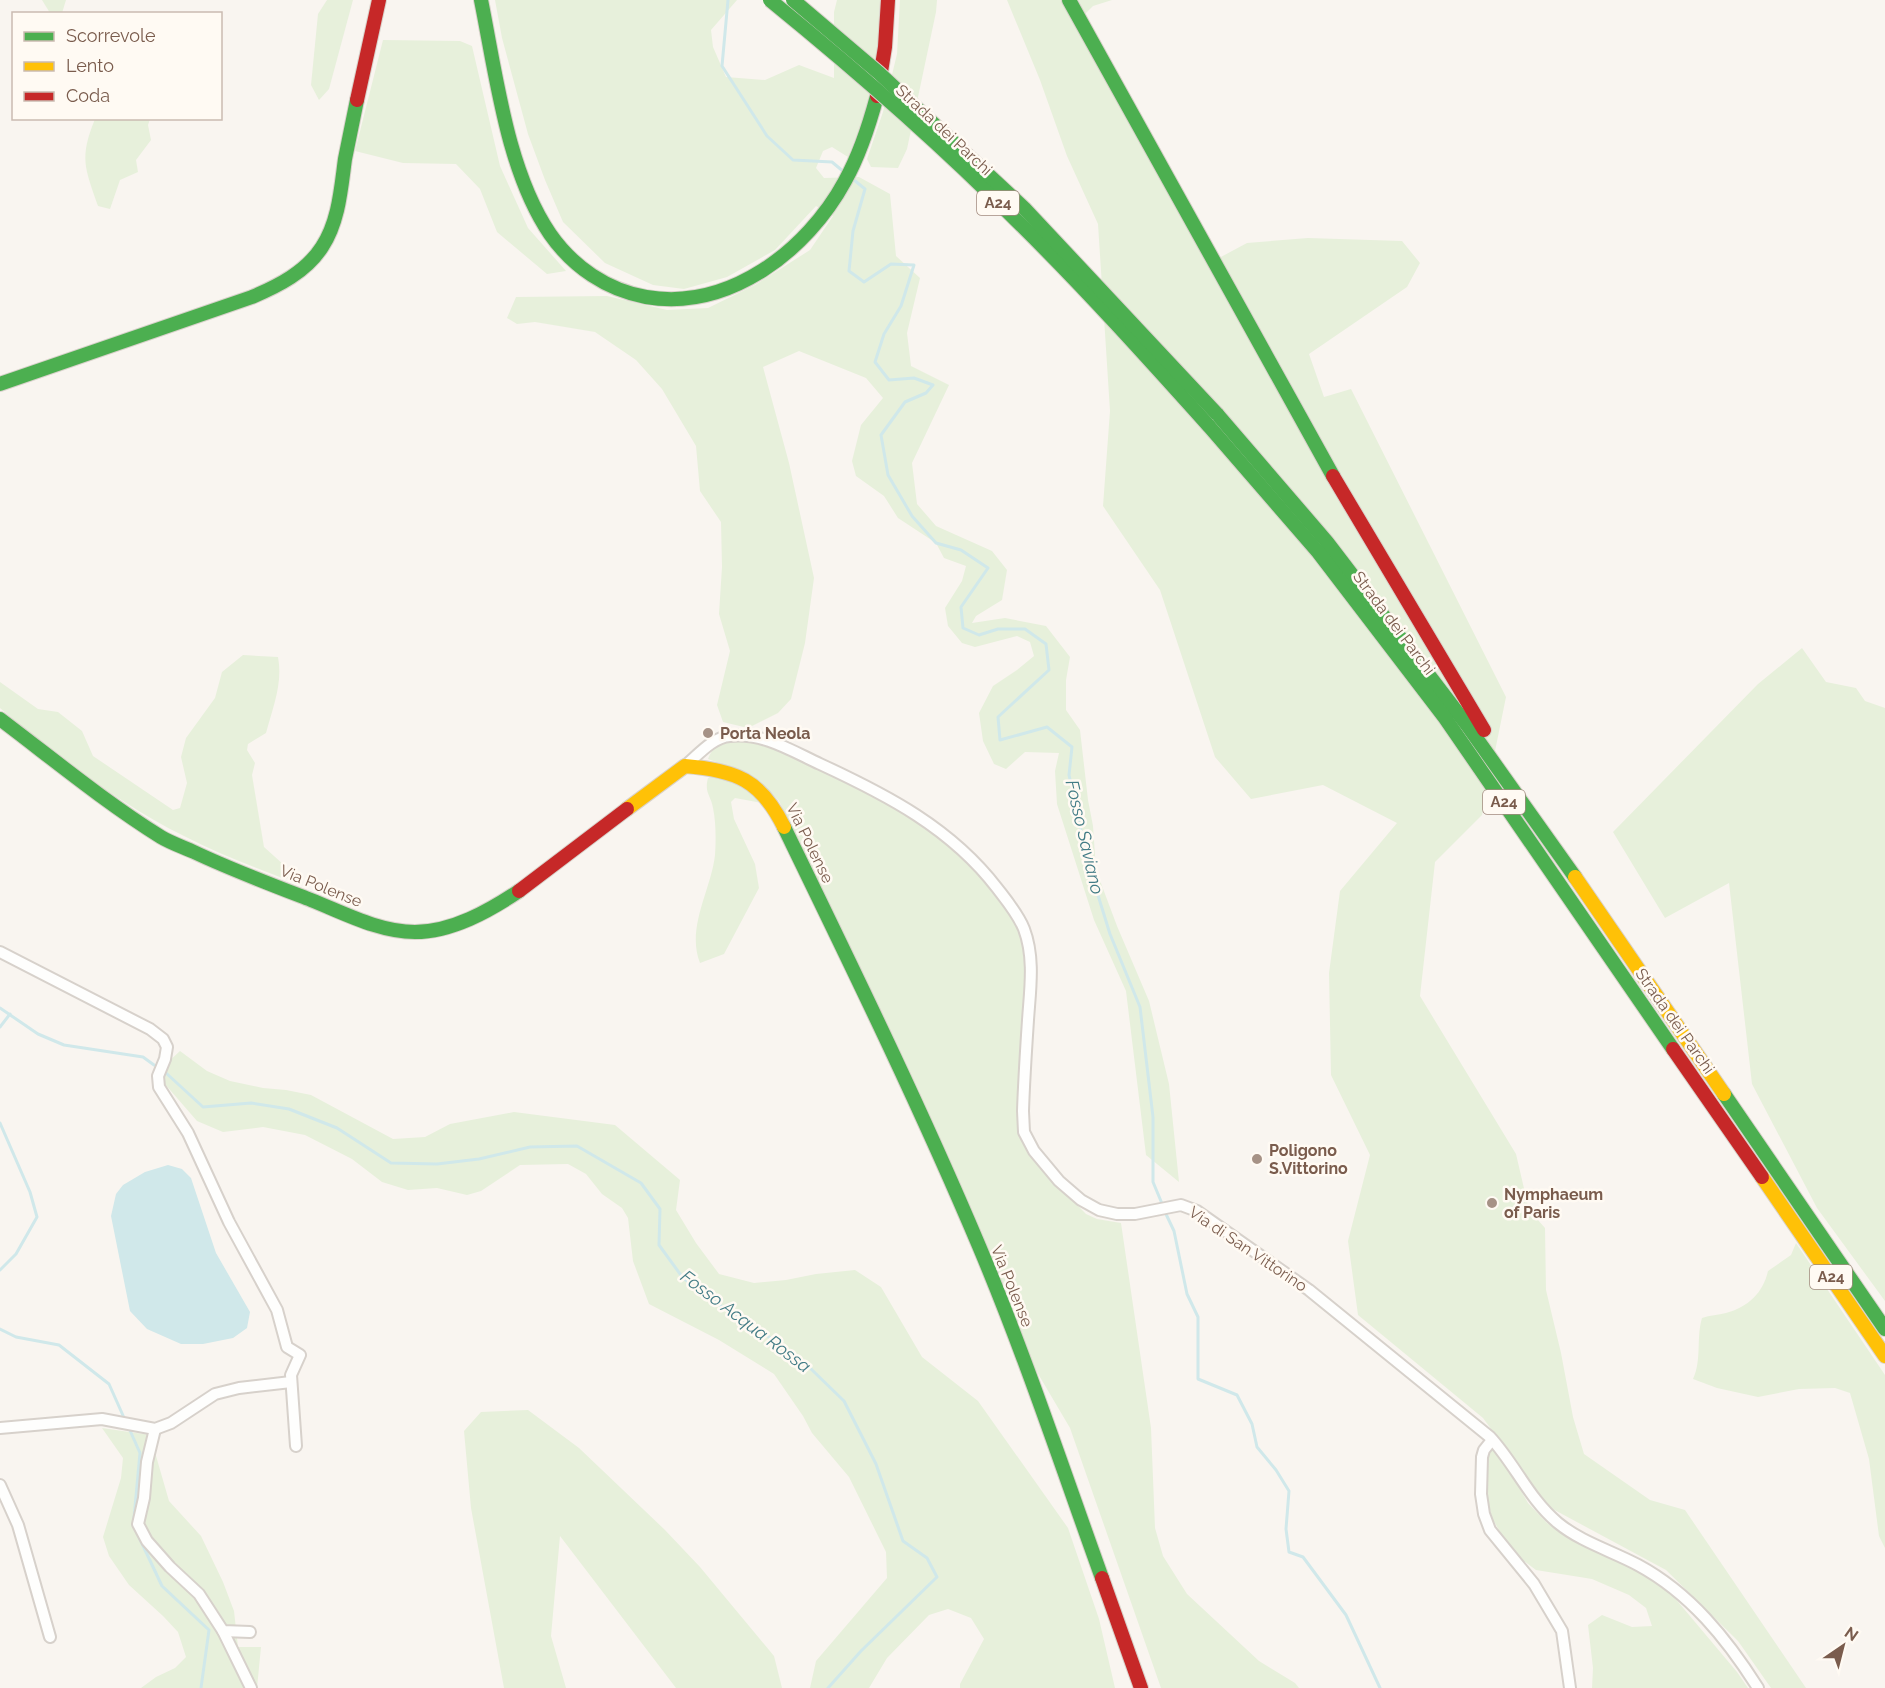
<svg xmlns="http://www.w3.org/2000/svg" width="1885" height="1688" font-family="Raleway,sans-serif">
<rect width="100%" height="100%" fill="#f9f5f0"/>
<g fill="#e7f0db">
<path d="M42,0h24l-4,13h-12z"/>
<path d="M327,0h26l-24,89 -10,11 -8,-15 7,-71z"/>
<path d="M495,0h242l-26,30 2,17 13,30 39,3 34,-15 35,13v-66l3,-12h43l-2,51 -13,63 -17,43 -16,-10 -9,4 -7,17 8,10 35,-1 31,17 6,62 24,22 -13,55 4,33 38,19 -37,78 5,41 19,22 56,25 15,19 -5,30 -26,16 -4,7 33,-5 41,8 24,31 -4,23v30l14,20 8,70 5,26 3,44 21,56 32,75 20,83 10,98 -33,-27 -20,-164 -32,-71 -37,-116 -2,-33 4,-18 -34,-1 -19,17 -12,-5 -11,-23 -4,-28 14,-27 24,-16 17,-14 -4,-14 -13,-6 -42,11 -13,-4 -14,-17 -3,-18 17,-27 4,-15 -22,-8 -8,-15 -38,-25 -14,-22 -28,-20 -4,-15 9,-36 22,-27 -17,-20 -67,-27 -36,16 26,96 25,115 -9,65 -14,56 -13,14 -30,15 -25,-6 -6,-17 13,-54 -11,-37 3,-47 -1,-45 -21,-31 -4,-45 -34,-57 -26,-29 -41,-28 -60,-10 -18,2 -10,-6 9,-21 91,-1 60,14 41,-2 47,-23 55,-35 23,-34 -17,-10 -41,44 -48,27 -43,12 -31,-4 -48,-22 -42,-41 -18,-42 -17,-46 -26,-96z"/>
<path d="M900,0h37l-1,12 -29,137 -9,19 -27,-1 -4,-8 16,-47 14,-58z"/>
<path d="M1007,0h55l157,258 28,-15 61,-5 94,3 18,22 -13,24 -98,67 15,43 27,-8 155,308 -24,118 -47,47 -15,134 96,158 13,56 16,18 1,62 15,63 12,64 11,37 66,46 35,10 121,178h-35l-33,-47 -72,-71 -117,-63 -66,-89 -125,-103 -10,-74 22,-86 -39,-80 -2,-102 11,-82 57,-68 -74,-38 -72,14 -36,-42 -55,-167 -57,-84 7,-95 -12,-187 -31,-68 -27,-76z"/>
<path d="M1077,0h35l-19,6 -8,8z"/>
<path d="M383,40l77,1 12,5 28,120 28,62 38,43 -19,3 -50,-42 -17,-43 -24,-25 -53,-1 -48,-12z"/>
<path d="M95,119h55l-2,6 3,15 -15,20 2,12 -18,8 -10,29 -12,-3c-13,-38 -19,-48 -3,-87z"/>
<path d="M1802,648l24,34 30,6 9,13 20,7v593l-68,-93 -65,-124 -23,-201 -64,35 -52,-86 145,-148z"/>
<path d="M243,655l35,2c5,26 -5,50 -12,76l-18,11 -1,6 8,13 -3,12 12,72 20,18 7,12 -6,2c-34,-13 -68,-26 -101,-43 -67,-33 -127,-81 -184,-128v-26l38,27 20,3 24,19 11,25 80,54 7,-2 7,-25 -6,-26 5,-19 29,-40 7,-26z"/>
<path d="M728,740c35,0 63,15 94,30 70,32 125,61 173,123 15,19 26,36 31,60l-7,157 25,61 42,43 11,5 24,4 30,205 4,100 8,28 24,38 72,67 36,22 4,5h-138l-91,-260 -46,-78 -161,-371 -84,-178c-20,-22 -44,-33 -71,-42 4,-11 10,-14 20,-19z"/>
<path d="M719,773l46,25 -3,5 -27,-5 -4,4 3,17 21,45 4,24 -35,66 -24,9c-14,-35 11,-73 15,-108 1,-14 1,-33 -2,-47 -2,-13 -9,-15 -5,-30z"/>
<path d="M180,1051l27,20 23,10 33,7 23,2 25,5 82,44 32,-2 25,-13 64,-12 101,13 65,55 -4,30 20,33 23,31 35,9 32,-3 30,-6 39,-4 26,17 41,70 56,44 90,127 31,91 16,69h-155v-4l24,-45 -13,-21 -23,-9 -19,6 -42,43 -18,30h-59l6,-27 71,-83 -1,-26 -37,-75 -37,-44 -9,-17 -29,-42 -55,-34 -70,-36 -16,-43 -5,-43 -6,-10 -20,-14 -16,-20 -18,-10 -48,1 -39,26 -14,4 -30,-7 -29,2 -26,-8 -30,-23 -47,-24 -42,-8 -40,5 -26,-11 -33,-38 -3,-8 5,-11z"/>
<path d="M1796,1243l89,132v173l-6,-12 -10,-77 -19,-66 -15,-5 -36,1 -41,8 -41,-9 -24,-9c9,-19 3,-41 9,-61 8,-3 16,-3 24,-5 22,-6 37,-20 42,-42l23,-16z"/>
<path d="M528,1410l51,38 86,82 35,37 74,89 8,32h-106l-116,-152 -9,100 15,52h-62l-33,-180 -7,-77 17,-19z"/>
<path d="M102,1428l48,7 19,66 32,35 22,46 11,29 4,36h23l-4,41h-116l15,-11 19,-9 11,-11 -8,-25 -15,-16 -34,-31 -20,-29 -6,-19 18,-59 2,-20z"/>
<path d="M1491,1447l12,13 25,43 19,20 22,14 89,41 79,94 11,16h-156l1,-20 -5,-43 14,-10 30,12 20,-1 -6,-18 -17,-13 -37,-16 -56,-9 -25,-19 -19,-33 -6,-26v-41z"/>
</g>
<path fill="#d0e8ea" d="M168,1165l14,4 9,9 25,75 34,59 -3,16 -14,10 -30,6h-22l-34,-15 -17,-18 -19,-95 5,-22 7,-9 22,-13z"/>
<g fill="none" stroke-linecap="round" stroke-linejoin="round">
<g stroke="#d0e8ea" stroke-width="3">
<path d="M728,0l-6,66 45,70 26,24 39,2 12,10"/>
<path d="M854,180l11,9 -12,42 -4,40 15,11 27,-18 23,1 -13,41 -17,28 -9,28 14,18 25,-2 19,7 -7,8 -21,9 -24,33 7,40 24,41 24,27 25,7 27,18 -27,39 2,21 16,7 19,-6h27l21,15 3,26 -51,47 2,23 47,-13 25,20 -3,28 19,88 22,71 30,73 13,110v65l10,24"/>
<path d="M0,1008l38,26 26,11 79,12 11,8"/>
<path d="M0,1027l10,-13"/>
<path d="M166,1073l37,34 48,-4 38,6 48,19 54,35 46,1 42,-5 51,-12 47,-1 64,37 19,26 -1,36 24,33 42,31 40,25 45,34 34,33 32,63 27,77 24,17 10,19 -76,74 -33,37"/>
<path d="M0,1123l30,69 7,25 -21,37 -16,16"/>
<path d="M1165,1212l9,19 13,63 11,23v62l39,16 15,29 5,23 19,23 13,21 -3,38 3,23 14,5 43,58 34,73"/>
<path d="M0,1329l16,8 43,8 50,39 16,36"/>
<path d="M128,1426l12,27 -6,65"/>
<path d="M137,1533l25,53 47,44 -8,58"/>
</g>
<g stroke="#d7d1cb" stroke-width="14">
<g id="street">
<path d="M685,766c13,-11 28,-29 45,-30 32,-4 62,15 90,28 67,31 131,64 177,124 10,13 21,26 27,41 11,29 6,61 4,91 -2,30 -4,60 -5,91l1,21 10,19 25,30 22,19 18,10 18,4h18l46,-9 16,6 112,79 181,147c25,27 39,62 68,86 23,19 54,28 80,42 52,28 89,74 120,123"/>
<path d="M0,952l150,77 13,10 4,8 -2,12 -7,17 1,11 29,46 41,89 48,88 10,37 13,8 -9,20 5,71"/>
<path d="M0,1428l102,-9 53,10 16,-6 44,-29 24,-6 52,-6"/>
<path d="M155,1429l-8,33 -3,36 -6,26 9,17 23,26 29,27 24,37 27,1"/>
<path d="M1492,1440l-8,10 -2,7 -1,37 3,20 6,16 44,54 28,47 8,57"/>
<path d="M0,1485l18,40 32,112"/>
<path d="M223,1631l28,57"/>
</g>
</g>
<g stroke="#d9d2cb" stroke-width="16">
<g id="fast">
<path d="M481,0c15,74 26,171 69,234 23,33 57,56 96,63 83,14 161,-46 199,-116 15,-27 24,-55 32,-85"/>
<path d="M1069,0l264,476"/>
<path d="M0,384l252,-87c26,-11 54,-25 70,-50 17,-26 19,-59 23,-88 4,-20 8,-39 12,-59"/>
<path d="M1217,414l110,128 140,183 108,152"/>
<path d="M1208,425l110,127 127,166 228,331"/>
<path d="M0,719c53,40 105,83 161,118 10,6 22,10 33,15 38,18 78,33 117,48 33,13 68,32 104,32 37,0 74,-21 104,-41"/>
<path d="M784,827c67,138 135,277 195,419 46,109 83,221 123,332"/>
<path d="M1724,1094l161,235"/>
</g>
</g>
<g stroke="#d9d2cb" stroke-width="16">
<g id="slow">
<path d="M627,809l58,-43c51,4 76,14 99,61"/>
<path d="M1575,877l149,217"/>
<path d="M1762,1177l123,179"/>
</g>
</g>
<g stroke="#d9d2cb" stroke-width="16">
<g id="jam">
<path d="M877,96l8,-49 3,-47"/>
<path d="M357,100l22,-100"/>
<path d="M1333,476l151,254"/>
<path d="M519,891l108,-82"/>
<path d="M1673,1049l89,128"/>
<path d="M1102,1578l39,110"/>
</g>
</g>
<use href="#street" stroke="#fefefd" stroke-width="10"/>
<use href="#fast" stroke="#4caf50" stroke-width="14"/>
<use href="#slow" stroke="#ffc107" stroke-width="14"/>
<use href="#jam" stroke="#c62828" stroke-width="14"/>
<g stroke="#dad1cc" stroke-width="16" stroke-linecap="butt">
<g id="fast-bridge">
<path d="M770,0c86,70 170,143 248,222 66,65 128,134 190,203"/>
<path d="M793,0l86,73 145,135 193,206"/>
</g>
</g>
<use href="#fast-bridge" stroke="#4caf50" stroke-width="14"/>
</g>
<g fill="#a69286" stroke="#fffaf3" stroke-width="2">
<circle cx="708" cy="733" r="6"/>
<circle cx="1257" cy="1159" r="6"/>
<circle cx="1492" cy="1203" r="6"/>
</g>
<g text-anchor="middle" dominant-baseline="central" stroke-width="5" stroke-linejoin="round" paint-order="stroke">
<g fill="#fffaf3" stroke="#a28b7f" stroke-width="1.5">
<rect x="977" y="191" width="42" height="24" rx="4.5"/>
<rect x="1483" y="790" width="42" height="24" rx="4.5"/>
<rect x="1810" y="1265" width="42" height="24" rx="4.5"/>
</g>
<g font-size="15" font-weight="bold" fill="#7a5c4d">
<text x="998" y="203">A24</text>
<text x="1504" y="802">A24</text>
<text x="1831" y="1277">A24</text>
</g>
<g font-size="16" fill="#7a5c4d" stroke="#fffaf3">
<text transform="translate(944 130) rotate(43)">Strada dei Parchi</text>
<text transform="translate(1394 623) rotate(53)">Strada dei Parchi</text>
<text transform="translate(810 843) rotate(64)">Via Polense</text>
<text transform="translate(321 886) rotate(22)">Via Polense</text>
<text transform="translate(1675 1021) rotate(55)">Strada dei Parchi</text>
<text transform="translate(1248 1249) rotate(34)">Via di San Vittorino</text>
<text transform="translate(1012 1286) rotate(68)">Via Polense</text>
</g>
<g font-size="16" font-weight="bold" fill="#7a5c4d" stroke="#fffaf3" text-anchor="start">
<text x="720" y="733">Porta Neola</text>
<text x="1269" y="1150">Poligono<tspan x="1269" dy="18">S.Vittorino</tspan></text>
<text x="1504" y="1194">Nymphaeum<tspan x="1504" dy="18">of Paris</tspan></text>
</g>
<g font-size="18" font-style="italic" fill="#437c86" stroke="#fffaf3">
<text transform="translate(1085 837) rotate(77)">Fosso Saviano</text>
<text transform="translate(746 1321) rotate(37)">Fosso Acqua Rossa</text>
</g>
</g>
<rect x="12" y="12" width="210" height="108" fill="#fffaf3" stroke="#cabbb1" stroke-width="1.5"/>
<rect x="24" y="32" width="30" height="9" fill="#4caf50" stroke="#cabbb1" stroke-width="1.5"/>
<text x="66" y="42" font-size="18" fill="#7a5c4d">Scorrevole</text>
<rect x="24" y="62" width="30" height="9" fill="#ffc107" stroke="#cabbb1" stroke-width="1.5"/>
<text x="66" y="72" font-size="18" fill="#7a5c4d">Lento</text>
<rect x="24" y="92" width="30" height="9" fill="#c62828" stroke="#cabbb1" stroke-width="1.5"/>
<text x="66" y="102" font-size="18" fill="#7a5c4d">Coda</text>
<g transform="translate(1843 1646) rotate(35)" stroke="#fffaf3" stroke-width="4.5" paint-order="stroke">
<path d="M0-4.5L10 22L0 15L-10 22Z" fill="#7a5c4d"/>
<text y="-9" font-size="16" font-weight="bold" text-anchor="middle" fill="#7a5c4d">N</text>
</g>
</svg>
